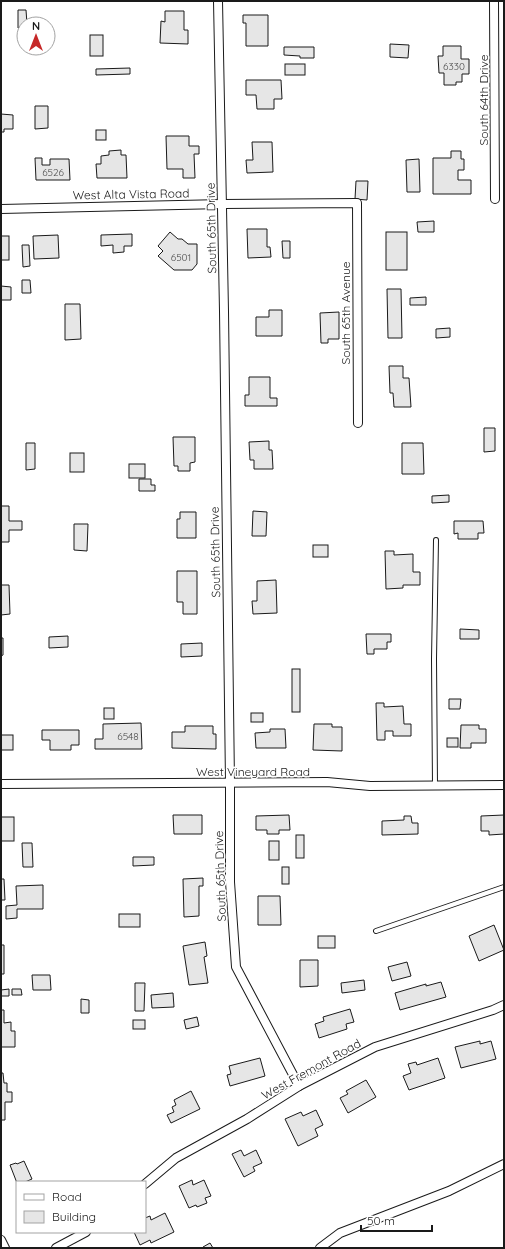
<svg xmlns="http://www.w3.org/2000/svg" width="505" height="1249" font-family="Quicksand,sans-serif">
<rect width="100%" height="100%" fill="#fff"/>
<g fill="#e6e6e6" stroke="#1a1a1a">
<path d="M18,10h8l1,14h-3v4h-6z"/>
<path d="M165,11h19v19h4v14l-28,-1 1,-22 4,1z"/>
<path d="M243,15h25v31h-22v-23h-3z"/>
<rect x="90" y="35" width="13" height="21"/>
<path d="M390,44l19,1 -1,13 -18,-1z"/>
<path d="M443,46h18v13h8v15h-7v8h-6v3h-12v-12h-5l-1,-17h5z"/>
<path d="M284,47h30v11h-14v-2l-16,-1z"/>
<rect x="285" y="64" width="20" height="11"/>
<path d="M130,68v6l-34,1v-6z"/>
<path d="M246,80h35l1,19h-8v10h-17l-1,-14h-10z"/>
<path d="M35,106h13v22l-13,1z"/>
<path d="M1,114l12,1v14h-9v3h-3z"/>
<rect x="96" y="130" width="10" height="10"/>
<path d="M166,136h23v10h10v8h-5l1,24h-12v-9h-16z"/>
<path d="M252,142h20l1,30 -26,1 -1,-13h7z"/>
<path d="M121,150v5h5l1,23h-30l-1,-14h5v-8l8,-1v-4z"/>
<path d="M451,151h10v8h3v11h-6v10h13v14h-38v-36h18z"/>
<path d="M35,158h7v7h8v-6h19l1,21h-34z"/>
<path d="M419,159l1,33h-13l-1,-32z"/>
<path d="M356,181h12l-1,19 -12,-1z"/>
<path d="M434,221v11h-16l-1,-10z"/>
<path d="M247,229h20v18h3l1,10 -23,1z"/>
<path d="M170,232l8,7h4l6,5h9v20l-5,6h-18l-16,-14 5,-5 -5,-5z"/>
<rect x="386" y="232" width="21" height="38"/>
<path d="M132,234v12h-8v6l-11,1v-8l-12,1v-11z"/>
<path d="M58,235l1,23 -25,1 -1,-23z"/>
<rect x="1" y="236" width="8" height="24"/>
<path d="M282,241h8v17h-7z"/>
<path d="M22,245h7l1,21 -7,1z"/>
<path d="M22,280h8l1,13h-9z"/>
<path d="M1,286l10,1v13h-10z"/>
<path d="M387,289h14l1,49h-14z"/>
<path d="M426,297v8h-16v-7z"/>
<path d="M65,304h15l1,35 -16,1z"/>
<path d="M269,310h13v26h-26v-19h13z"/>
<path d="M339,312v27h-11v4h-7l-1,-30z"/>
<path d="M450,328v9l-14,1v-9z"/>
<path d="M389,366h14v12h6l2,29h-17l-1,-14h-3z"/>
<path d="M249,377h21v21h7v8h-32v-11h4z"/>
<path d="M484,428h11v23l-11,1z"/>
<path d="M173,437h22v25l-5,1v8h-12v-5h-4z"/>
<path d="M269,441v9h3l1,19h-19v-9h-4l-1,-18z"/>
<path d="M26,443h9v26l-9,1z"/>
<path d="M402,443h21l1,31h-22z"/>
<rect x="70" y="453" width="14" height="19"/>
<rect x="129" y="464" width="16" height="14"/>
<path d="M139,479h12v6h4v6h-16z"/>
<path d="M449,495v7l-17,1v-7z"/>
<path d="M1,506h8v15h13v9h-13v12h-8z"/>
<path d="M253,511l14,1 -1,24h-14z"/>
<path d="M180,512h16v26h-19v-19h3z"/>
<path d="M454,521h29l1,12h-6v6h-20v-6l-4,1z"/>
<path d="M74,524h14l-1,27 -13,-1z"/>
<rect x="313" y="545" width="15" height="12"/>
<path d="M385,551h9v4l19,-1v18h7v13h-17v3l-17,1z"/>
<path d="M177,571h20v43h-14v-12h-6z"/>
<path d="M276,580l1,33 -24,1 -1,-13h5v-20z"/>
<path d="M1,585h8l1,29 -9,1z"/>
<path d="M460,629l19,1v9h-19z"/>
<path d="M366,634h25v8h-4v7h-13v5h-7z"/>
<path d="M68,636v11l-19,1v-11z"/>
<path d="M1,638h2v17l-2,1z"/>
<path d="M202,643v13l-21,1v-13z"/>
<rect x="292" y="669" width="8" height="43"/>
<path d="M449,699h12l-1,10h-11z"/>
<path d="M376,703h8v4l19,-1 1,18h7v12h-18v-5h-8v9h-8z"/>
<rect x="104" y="708" width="10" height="11"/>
<rect x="251" y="713" width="12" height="9"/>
<path d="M141,723l1,26h-47v-10h8v-15z"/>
<path d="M314,724h18v3h10v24l-29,-1z"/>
<path d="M461,725h18v4h7v14h-15v5h-11z"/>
<path d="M185,726h28v8h3v15l-44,-1v-16h13z"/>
<path d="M270,729h15l1,19h-30l-1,-15 15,-1z"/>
<path d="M42,730h37v15h-8v5h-21v-10h-8z"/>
<rect x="1" y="735" width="12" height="15"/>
<rect x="447" y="738" width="11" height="9"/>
<path d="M173,815h29v19h-28z"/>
<path d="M289,815l1,15h-11v4h-12v-4h-11v-14z"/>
<path d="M504,815v19l-15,1v-4h-8v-15z"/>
<path d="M404,816h7l1,7h6v11l-36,1v-14l22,-1z"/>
<rect x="1" y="817" width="13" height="24"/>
<rect x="296" y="835" width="8" height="23"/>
<rect x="269" y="841" width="10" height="19"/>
<path d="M22,843h10l1,24h-10z"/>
<path d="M133,857h21v8l-21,1z"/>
<rect x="282" y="867" width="7" height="17"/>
<path d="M203,878v8h-4v30l-15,1 -1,-38z"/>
<path d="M1,879h3l1,21h-4z"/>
<path d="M43,885v24h-26v9l-11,1v-13l11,-1 -1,-19z"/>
<path d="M258,896h22l1,29h-23z"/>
<rect x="119" y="914" width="21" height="13"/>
<path d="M494,925l10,25 -25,11 -10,-25z"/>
<rect x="318" y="936" width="17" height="12"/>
<path d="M205,942l2,14 -3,1 4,26 -19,2 -6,-39z"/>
<path d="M1,945h3v29h-3v11z"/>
<path d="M300,960h18v26l-18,1z"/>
<path d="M407,962l4,14 -19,5 -4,-14z"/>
<path d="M32,975h18l1,15h-18z"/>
<path d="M364,980l1,10 -23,3 -1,-10z"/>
<path d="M441,982l5,15 -46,13 -5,-17 31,-9v2z"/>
<path d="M135,983h10l-1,28h-9z"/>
<path d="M9,989v7h-8v-6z"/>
<path d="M12,989h9l1,6h-10z"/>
<path d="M173,993l1,14 -22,1 -1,-13z"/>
<path d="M81,999l8,1v13h-8z"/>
<path d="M350,1009l4,13 -8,2 1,5 -28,9 -4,-14 9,-3 -1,-4z"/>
<path d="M1,1010h3v13l7,-1v9h4v16h-14z"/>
<path d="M197,1017l2,9 -13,3 -2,-9z"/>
<rect x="133" y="1020" width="12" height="9"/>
<path d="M480,1041v3l11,-3 5,18 -35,9 -6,-21z"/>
<path d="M260,1058l5,18 -35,10 -3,-11 4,-1 -2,-8z"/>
<path d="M438,1058l7,20 -36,12 -6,-14 8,-3 -3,-9 8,-2 1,3z"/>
<path d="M1,1073h2l1,10h3v9h5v10h-7v18h-4z"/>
<path d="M366,1080l10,17 -28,16 -8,-15 8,-4 -2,-3z"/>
<path d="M191,1091l9,18 -29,14 -4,-8 7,-3 -2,-5 4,-2 -2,-5z"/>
<path d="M316,1110l7,15 -8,4 3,7 -20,10 -13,-27 16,-7 2,4z"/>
<path d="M241,1150l3,6 12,-6 6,13 -9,4 2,4 -11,6 -12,-23z"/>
<path d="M24,1161l8,18 -7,3h-8v1l-7,-18 6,-2 1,1z"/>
<path d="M192,1180l1,5 11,-5 7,16 -6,2 2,5 -10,4 -1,-2 -7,3 -10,-22z"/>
<path d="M165,1213l9,19 -23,11 -1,-3 -10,5 -6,-13h11v-14l5,-2 1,4z"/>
<path d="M210,1243l3,5h-9l-1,-1z"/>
</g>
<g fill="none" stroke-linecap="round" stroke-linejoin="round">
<g stroke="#1a1a1a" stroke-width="6">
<g id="service">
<path d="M435,786l-1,-127 2,-119"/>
<path d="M376,931l128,-44"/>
</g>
</g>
<g stroke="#1a1a1a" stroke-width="10">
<g id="minor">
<path d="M218,1l6,310 6,472v99l6,85 63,119"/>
<path d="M494,1l1,198"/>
<path d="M1,209l222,-5 134,-1 1,220"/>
<path d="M1,784l326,-2 43,4 134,-1"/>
<path d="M145,1184l31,-26 71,-39 52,-33 76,-39 118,-37 11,-5"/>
<path d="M1,1240l4,8"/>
<path d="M56,1248l30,-16"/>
<path d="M320,1248l20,-15 109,-42 55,-27"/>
</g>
</g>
<use href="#service" stroke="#fff" stroke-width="4"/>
<use href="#minor" stroke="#fff" stroke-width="8"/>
</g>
<g text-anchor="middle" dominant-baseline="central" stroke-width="3" stroke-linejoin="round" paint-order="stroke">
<g font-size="10" fill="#4d4d4d">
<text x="454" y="66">6330</text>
<text x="53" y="172">6526</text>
<text x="181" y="257">6501</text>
<text x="128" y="736">6548</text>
</g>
<g font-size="12" fill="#1a1a1a" stroke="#fff">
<text transform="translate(483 100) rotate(-90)">South 64th Drive</text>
<text transform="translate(131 194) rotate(-1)">West Alta Vista Road</text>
<text transform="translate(211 228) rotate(-91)">South 65th Drive</text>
<text transform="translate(345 313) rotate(-90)">South 65th Avenue</text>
<text transform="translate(215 552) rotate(-91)">South 65th Drive</text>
<text x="253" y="771">West Vineyard Road</text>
<text transform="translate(220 876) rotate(-92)">South 65th Drive</text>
<text transform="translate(311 1069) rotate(-29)">West Fremont Road</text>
</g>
</g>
<rect width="505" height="1249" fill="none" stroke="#1a1a1a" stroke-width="4"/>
<rect x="16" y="1181" width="130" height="52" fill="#ffffff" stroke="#a3a3a3"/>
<rect x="24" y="1194" width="20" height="6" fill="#ffffff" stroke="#a3a3a3"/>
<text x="52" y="1201" font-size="12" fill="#1a1a1a">Road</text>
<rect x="24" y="1211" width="20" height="12" fill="#e6e6e6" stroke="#a3a3a3"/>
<text x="52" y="1221" font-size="12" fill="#1a1a1a">Building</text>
<g transform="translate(36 36)"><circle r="19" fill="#ffffff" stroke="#a3a3a3"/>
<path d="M0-3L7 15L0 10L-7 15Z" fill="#c62828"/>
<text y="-6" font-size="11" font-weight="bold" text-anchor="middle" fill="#1a1a1a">N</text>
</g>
<path d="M361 1225v6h71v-6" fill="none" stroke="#1a1a1a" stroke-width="2"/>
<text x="367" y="1225" font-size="12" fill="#1a1a1a" stroke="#ffffff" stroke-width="3" paint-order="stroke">50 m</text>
</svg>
